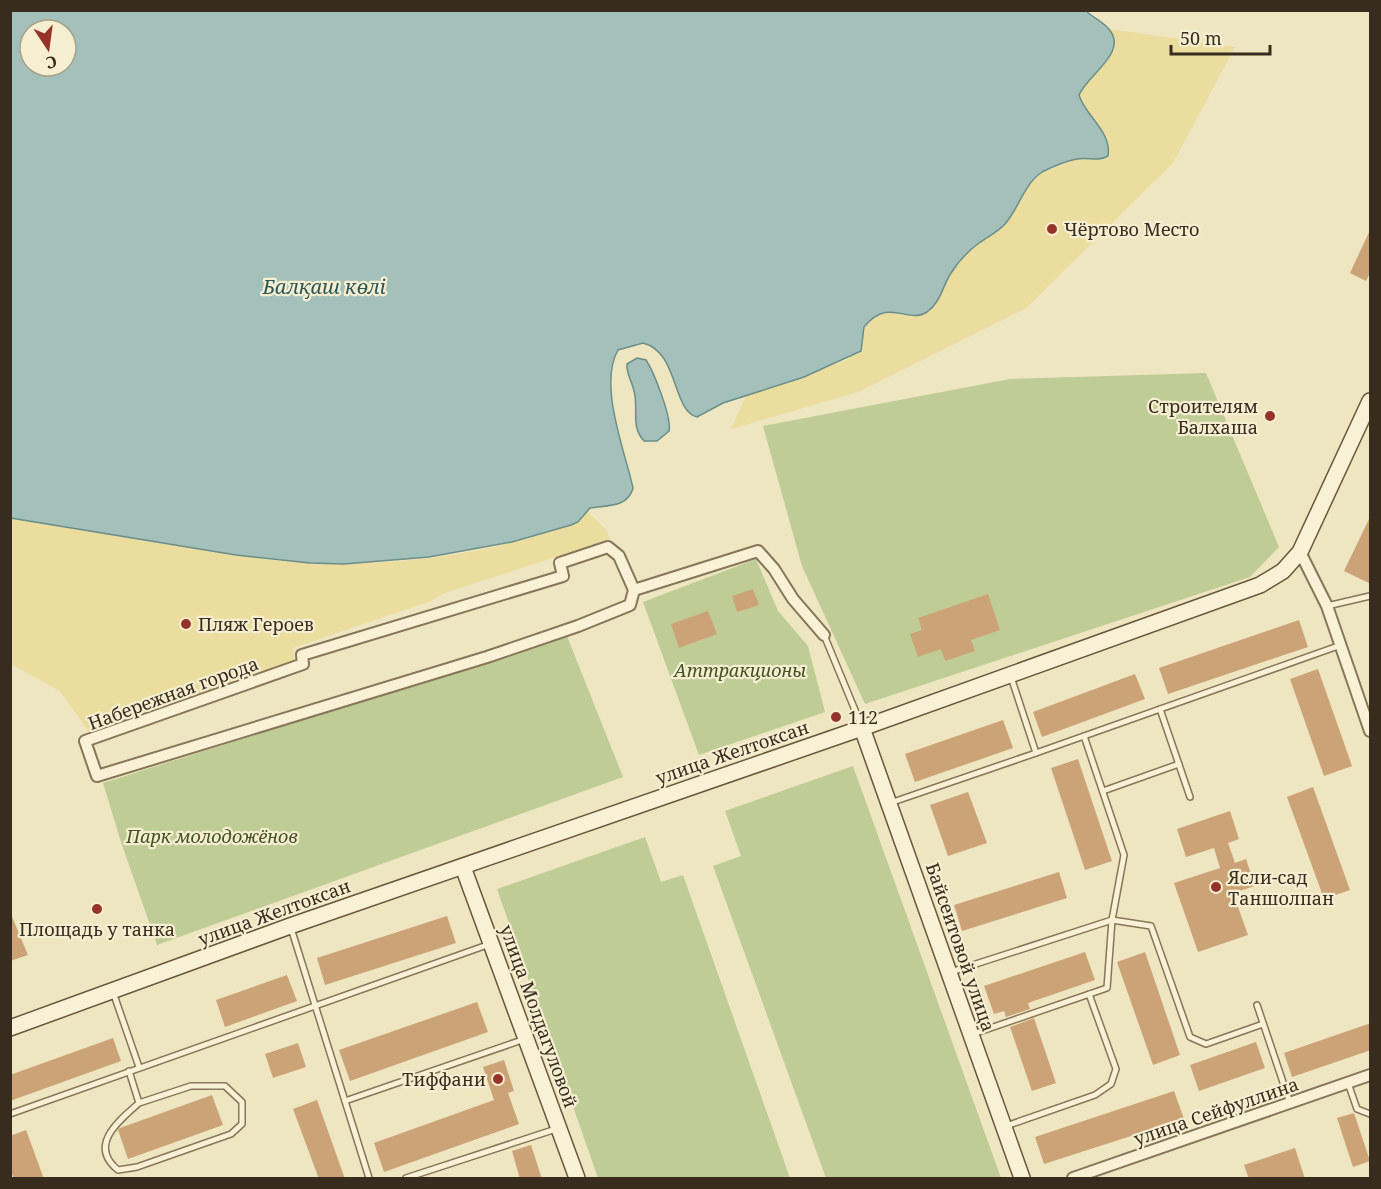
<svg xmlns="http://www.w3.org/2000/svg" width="1381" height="1189" font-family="'Noto Serif',serif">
<rect width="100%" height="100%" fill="#eee5c1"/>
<g fill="#c0cc96">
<path d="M1206,373l73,174 -29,30 -385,127 -63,-138 -39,-140 247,-47z"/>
<path d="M756,559l22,52 30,35 17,66 -126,43 -56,-153z"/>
<path d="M567,636l56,141 -466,168 -36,-103 -18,-59z"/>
<path d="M853,766l148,412h-175l-113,-312 28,-10 -16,-45z"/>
<path d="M645,837l16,45 22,-7 107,303h-192l-101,-289z"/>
</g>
<g fill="#eadd9e">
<path d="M1109,29l126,18 -62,116 -147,145 -168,84 -127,37 16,-35 57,-17 45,-18c17,-35 22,-54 66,-43l24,-17 11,-25 10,-12 17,-18 17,-11 26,-33 10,-17 11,-10 36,-14 24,1 -22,-66 36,-45v-9z"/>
<path d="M587,511l19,19 4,9 -168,55 -11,7 -138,47 2,14 -205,71 -30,-42 -49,-27 -1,-146c63,11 126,22 189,31 37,6 75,13 112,14 86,4 179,-9 260,-38l7,-3z"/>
</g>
<g fill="#a4c0bb" stroke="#6b8e89" stroke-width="1.5" fill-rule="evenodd">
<path d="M10,11h1076c7,6 16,11 22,17 22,24 -20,46 -29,67 6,21 33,36 29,61 -10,6 -20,1 -31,3 -11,2 -25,8 -35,13 -18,12 -23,36 -37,52 -7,8 -18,13 -26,19 -11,8 -21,19 -28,30 -9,14 -10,29 -24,39 -20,13 -37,-16 -63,15l-3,24 -57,26 -81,26 -26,14c-25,-6 -18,-65 -54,-74l-25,7c-20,35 7,101 15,138 -5,20 -27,17 -43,20l-12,14 -7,3 -59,17 -83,15 -85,7 -34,-1 -74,-8 -225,-37zM30,30h36v36h-36z"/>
<path d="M637,358l9,2c8,12 26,58 23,71l-12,10h-13c-14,-15 -5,-33 -10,-50 -2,-10 -8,-17 -7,-27z"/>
</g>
<g fill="#cca377">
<path d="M1371,228v43l-5,10 -16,-8z"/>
<path d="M1371,515v69l-27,-13z"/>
<path d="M753,589l6,16 -22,7 -5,-16z"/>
<path d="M988,594l12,36 -29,10 4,11 -30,10 -4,-12 -23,8 -8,-23 12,-4 -4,-12z"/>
<path d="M708,611l9,23 -38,14 -8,-24z"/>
<path d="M1299,620l9,27 -140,47 -9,-26z"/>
<path d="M1318,669l34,97 -28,10 -34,-97z"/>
<path d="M1135,674l10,25 -103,38 -9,-25z"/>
<path d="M1003,720l10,28 -98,34 -10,-28z"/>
<path d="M1078,759l34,102 -27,9 -34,-102z"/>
<path d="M1313,787l37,103 -26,9 -37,-102z"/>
<path d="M968,792l19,51 -39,13 -18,-51z"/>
<path d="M1230,811l9,28 -11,4 7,20 11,-4 9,27 -22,7 15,42 -50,17 -24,-69 46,-15 -6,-20 -28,9 -9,-28z"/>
<path d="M1059,872l8,26 -105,33 -8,-26z"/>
<path d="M10,912l18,43 -18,6z"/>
<path d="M447,916l9,27 -131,42 -8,-27z"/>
<path d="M1085,952l10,28 -67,23 2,6 -24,8 -2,-6 -10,3 -10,-28z"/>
<path d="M1145,952l35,103 -27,10 -36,-103z"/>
<path d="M287,975l10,26 -72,26 -9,-27z"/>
<path d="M477,1002l11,30 -138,49 -11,-31z"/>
<path d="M1034,1018l22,65 -24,8 -22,-64z"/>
<path d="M1371,1023v27l-79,27 -8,-24z"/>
<path d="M113,1038l8,23 -111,40v-26z"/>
<path d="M1256,1042l9,26 -66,23 -9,-26z"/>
<path d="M298,1043l8,24 -33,11 -8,-24z"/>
<path d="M504,1060l10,31 -6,2 11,31 -135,48 -10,-29 120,-43 -11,-33z"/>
<path d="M1174,1091l10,28 -140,45 -9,-27z"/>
<path d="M212,1095l11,30 -95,34 -10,-29 2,-2z"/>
<path d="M317,1100l28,79h-26l-26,-70z"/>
<path d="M1354,1113l16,48 -17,6 -16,-49z"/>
<path d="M26,1130l18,49h-30l-4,-10v-33z"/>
<path d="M531,1145l11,34h-22l-8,-28z"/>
<path d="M1295,1148l10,31h-56l-5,-14z"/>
</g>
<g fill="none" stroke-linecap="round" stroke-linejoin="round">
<g stroke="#877659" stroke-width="8">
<g id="lane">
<path d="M1327,606l43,-10"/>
<path d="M824,635l38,92"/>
<path d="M1011,677l25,76 305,-108"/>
<path d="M1160,709l30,88"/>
<path d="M1103,791l76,-27"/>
<path d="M890,803l146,-50"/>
<path d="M291,928l78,250"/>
<path d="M951,972l161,-52 12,-65 -40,-119"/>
<path d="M113,992l26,75"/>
<path d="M1257,1005l33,98"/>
<path d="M973,1034l134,-46 5,-68 39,6 39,111 16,7 57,-20"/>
<path d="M129,1071l10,32c-19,17 -52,42 -21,67l19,-3 94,-33 11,-10v-22l-17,-16h-34l-52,17"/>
<path d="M1348,1083l9,26 13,5"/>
<path d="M345,1101l180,-62"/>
<path d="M10,1114l480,-170"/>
<path d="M1006,1126l89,-31 16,-11 5,-15 -27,-75"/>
<path d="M406,1178l153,-50"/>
</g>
</g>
<g stroke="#877659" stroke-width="14">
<g id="street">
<path d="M1300,552l27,54 43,125"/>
<path d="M634,590l-4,15 -52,21 -91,31 -390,119 -12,-35 218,-77 -1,-9 261,-79 -3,-13 48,-16 11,9 15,34 124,-39 16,18 19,30 31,36"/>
<path d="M1073,1178l297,-103"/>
</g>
</g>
<g stroke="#69573c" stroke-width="18">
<g id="secondary">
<path d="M862,728l160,450"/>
<path d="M463,867l114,311"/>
<path d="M10,1028l280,-102 572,-198 398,-143 23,-14 17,-19 70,-151"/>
</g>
</g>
<use href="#lane" stroke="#f9f1d5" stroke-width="5"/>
<use href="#street" stroke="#f9f1d5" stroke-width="10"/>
<use href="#secondary" stroke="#f9f1d5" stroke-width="15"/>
</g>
<g fill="#963329" stroke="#f5eed1" stroke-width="2">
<circle cx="1052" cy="229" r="6"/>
<circle cx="1270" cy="416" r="6"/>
<circle cx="186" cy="624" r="6"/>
<circle cx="836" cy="717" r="6"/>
<circle cx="1216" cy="887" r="6"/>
<circle cx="97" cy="909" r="6"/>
<circle cx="498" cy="1079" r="6"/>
</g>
<g text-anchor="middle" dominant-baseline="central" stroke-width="4.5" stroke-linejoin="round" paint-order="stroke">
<g font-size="18" fill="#372c1d" stroke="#f5eed1" text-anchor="start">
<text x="1064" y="229">Чёртово Место</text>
<text x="1258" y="406" text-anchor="end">Строителям<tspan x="1258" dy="21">Балхаша</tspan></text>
<text x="198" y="624">Пляж Героев</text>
<text x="848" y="717">112</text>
<text x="1228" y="877">Ясли-сад<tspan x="1228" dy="21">Таншолпан</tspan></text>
<text x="97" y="929" text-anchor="middle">Площадь у танка</text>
<text x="486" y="1079" text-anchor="end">Тиффани</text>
</g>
<g font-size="18" font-style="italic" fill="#435324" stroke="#f5eed1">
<text x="740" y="670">Аттракционы</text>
<text x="212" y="836">Парк молодожёнов</text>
</g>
<g font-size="18" fill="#372c1d" stroke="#f5eed1">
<text transform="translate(173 693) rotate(-20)">Набережная города</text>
<text transform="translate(732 752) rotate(-19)">улица Желтоксан</text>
<text transform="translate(274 912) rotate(-20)">улица Желтоксан</text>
<text transform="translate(961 947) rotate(71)">Байсеитовой улица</text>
<text transform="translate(539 1016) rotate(70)">улица Молдагуловой</text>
<text transform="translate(1216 1111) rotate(-19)">улица Сейфуллина</text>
</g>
<g font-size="20" font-style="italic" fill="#2c5657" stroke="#f5eed1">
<text x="324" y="286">Балқаш көлі</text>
</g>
</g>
<rect width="1381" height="1189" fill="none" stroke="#372c1d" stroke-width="24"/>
<g transform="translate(48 48) rotate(167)"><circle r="28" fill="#f5eed1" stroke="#a9a089" stroke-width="1.5"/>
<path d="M0-4.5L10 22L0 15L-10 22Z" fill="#963329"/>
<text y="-9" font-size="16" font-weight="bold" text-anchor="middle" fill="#372c1d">С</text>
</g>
<path d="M1171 45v9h99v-9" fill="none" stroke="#372c1d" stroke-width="3"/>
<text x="1180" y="45" font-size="18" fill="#372c1d" stroke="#f5eed1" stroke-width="4.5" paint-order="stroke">50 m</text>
</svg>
